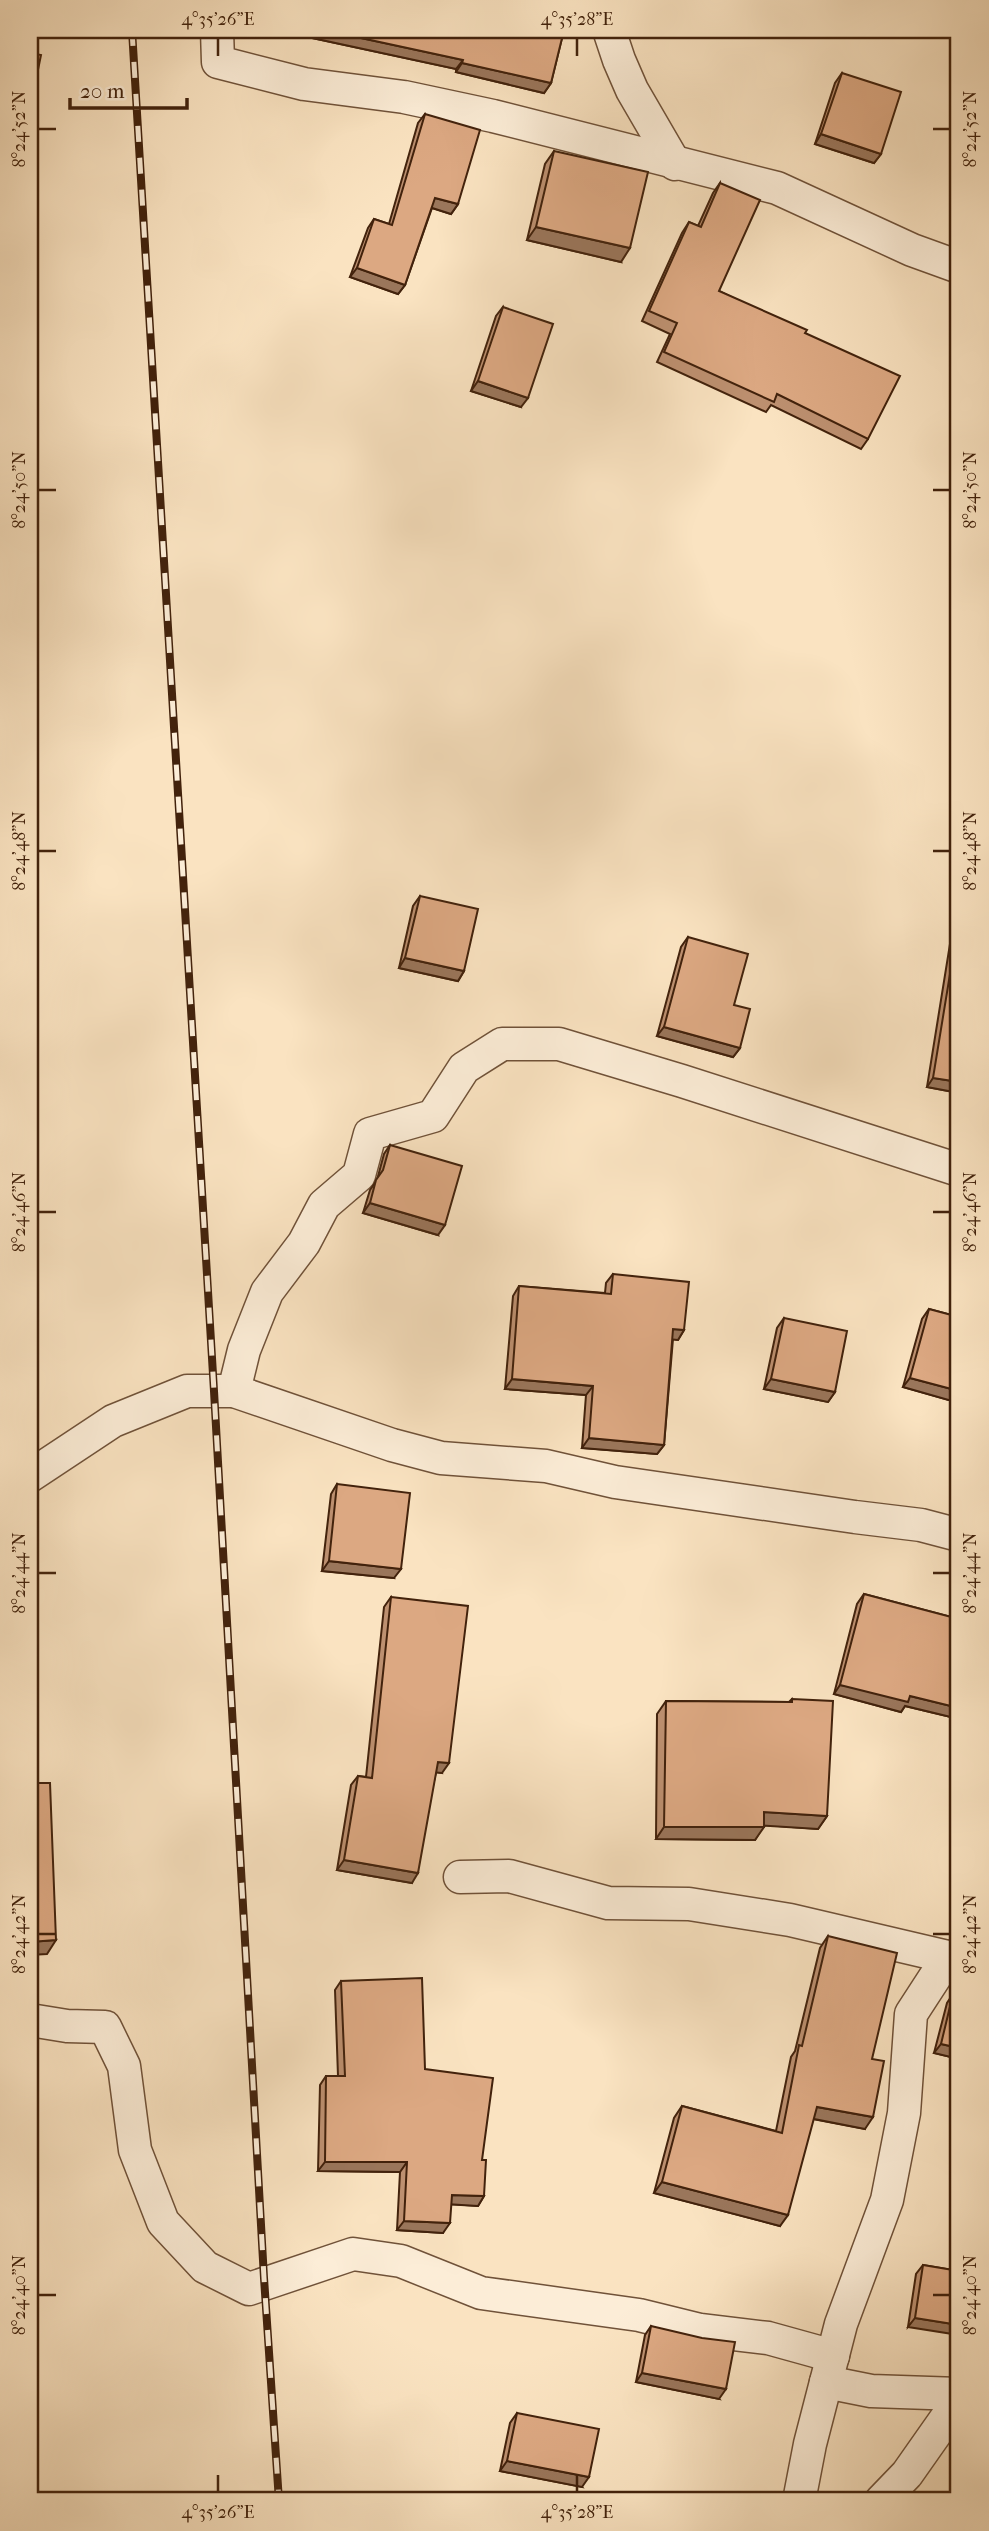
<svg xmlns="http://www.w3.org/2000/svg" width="989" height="2531" font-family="'IM FELL French Canon',serif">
<rect width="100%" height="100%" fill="#fae3c1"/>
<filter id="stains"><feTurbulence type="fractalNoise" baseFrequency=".00286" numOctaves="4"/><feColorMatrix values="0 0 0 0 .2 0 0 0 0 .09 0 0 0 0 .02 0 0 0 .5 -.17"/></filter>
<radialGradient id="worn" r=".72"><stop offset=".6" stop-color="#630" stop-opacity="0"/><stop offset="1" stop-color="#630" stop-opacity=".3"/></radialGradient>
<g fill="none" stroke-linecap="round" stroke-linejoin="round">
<g stroke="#705239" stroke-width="35">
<g id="minor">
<path d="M217,30l1,32 86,22 100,13 89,19 284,72 135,62 47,17"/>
<path d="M609,30l10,30 13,30 43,74"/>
<path d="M234,1391l158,54 49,13 105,8 69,16 240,35 66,8 38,10"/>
<path d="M30,1476l83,-55 74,-30h47l10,-41 23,-58 37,-49 20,-38 35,-30 11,-41 63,-18 31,-48 38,-24h57l123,37 277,89"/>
<path d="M460,1877l49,-1 99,27 81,1 101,16 158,37"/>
<path d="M30,2020l37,6 38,1 19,39 11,84 28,72 42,45 44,22 104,-35 48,7 80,32 158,22 61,15 68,8 65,18"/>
<path d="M826,2382l45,9 88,3"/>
<path d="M799,2501l11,-57 31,-120 46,-124 17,-87 7,-99 37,-57 11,2"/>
<path d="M881,2501l26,-27 52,-74"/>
</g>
</g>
<use href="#minor" stroke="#fcedd7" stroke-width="32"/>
<g stroke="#42220c" stroke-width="8">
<path id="rail" d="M132,30l82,1361 50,887 15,223"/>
</g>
<use href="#rail" stroke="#fcedd7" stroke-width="5" stroke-dasharray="16" stroke-linecap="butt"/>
</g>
<g fill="#bd9070" stroke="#42220c" stroke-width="2">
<path d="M305,30h259l-13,53 -7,10 -88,-21v-3l-153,-33z"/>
<path d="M842,73l39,81 -7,9 -59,-19 20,-61z"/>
<path d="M425,114l33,90 -7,10 -19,-6 -27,77 -7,9 -48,-17 18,-49 6,-9 15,5 29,-101z"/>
<path d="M554,151l67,111 -94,-22 18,-76z"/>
<path d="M720,183l-1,108 86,42 63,106 -7,10 -90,-44 -5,7 -109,-50 13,-28 -28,-13 40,-88 7,-11 9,4 15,-33z"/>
<path d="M503,307l18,100 -50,-16 25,-75z"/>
<path d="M959,888v205l-32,-6z"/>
<path d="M420,896l44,75 -6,10 -59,-13 14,-62z"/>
<path d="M688,937l46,68 6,43 -7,9 -76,-21 24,-89z"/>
<path d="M390,1145l48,90 -75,-22 7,-23 7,-10 7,-26z"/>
<path d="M613,1274l71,56 -6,10 -5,-1 -9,106 -7,9 -75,-6 4,-53 -81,-6 8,-93 6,-10 86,7 1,-10z"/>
<path d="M929,1309l30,8v86l-56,-16 19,-68z"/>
<path d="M784,1318l51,74 -7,10 -64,-13 13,-61z"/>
<path d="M337,1484l57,94 -72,-7 9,-77z"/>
<path d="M864,1594l95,25v100l-54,-13 -4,6 -67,-18 23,-90z"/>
<path d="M391,1597l51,176 -6,-1 -24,111 -75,-13 14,-85 7,-9 8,1 18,-170z"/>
<path d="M792,1699l35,117 -9,13 -54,-4 -9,15 -99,-1 1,-125 9,-13 123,1z"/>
<path d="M828,1936l44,123 -7,70 -52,-10 -33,107 -126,-33 20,-75 8,-12 94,25 15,-74 4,-6 25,-103z"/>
<path d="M341,1981l84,88 57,91 2,36 -6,10 -27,-2 -8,29 -46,-3 3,-58 -82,-1 2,-86 6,-9h12l-3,-86z"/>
<path d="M953,1994l6,65 -25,-6 13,-50z"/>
<path d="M923,2265l36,6 -51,56 8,-53z"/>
<path d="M651,2326l68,73 -83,-17 9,-47z"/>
<path d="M517,2413l65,74 -82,-16 10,-48z"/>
</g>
<g fill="#9a765b" stroke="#42220c" stroke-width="2">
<path d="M307,30h17l139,30 -7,9 -153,-33z"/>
<path d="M462,63l89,20 -7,10 -88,-21z"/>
<path d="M821,134l60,20 -7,9 -59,-19z"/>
<path d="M435,198l23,6 -7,10 -22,-7z"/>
<path d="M536,227l94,21 -9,14 -94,-22z"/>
<path d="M357,268l48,17 -7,9 -48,-17z"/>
<path d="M478,381l50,17 -7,9 -50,-16z"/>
<path d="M405,958l59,13 -6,10 -59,-13z"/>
<path d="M664,1027l76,21 -7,9 -76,-21z"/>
<path d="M933,1078l26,4v11l-32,-6z"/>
<path d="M370,1203l75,22 -7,10 -75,-22z"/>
<path d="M673,1329l11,1 -6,10 -11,-1z"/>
<path d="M910,1378l49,13v12l-56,-16z"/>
<path d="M512,1379l81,7 -7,9 -81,-6z"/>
<path d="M771,1379l64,13 -7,10 -64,-13z"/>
<path d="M589,1438l75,7 -7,9 -75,-6z"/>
<path d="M329,1561l72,8 -7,9 -72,-7z"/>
<path d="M840,1685l70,11 49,12v11l-54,-13 -4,6 -67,-18z"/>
<path d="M438,1762l11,1 -7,10 -11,-1z"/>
<path d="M764,1812l63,4 -9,13 -63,-4z"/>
<path d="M664,1827h100l-9,13 -99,-1z"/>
<path d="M344,1860l74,13 -6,10 -75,-13z"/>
<path d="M56,1940l-9,14 -17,1v-13z"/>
<path d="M941,2044l18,4v11l-25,-6z"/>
<path d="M817,2107l56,10 -8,12 -56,-11z"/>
<path d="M325,2162h82l-7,10 -82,-1z"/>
<path d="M662,2182l126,33 -8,11 -126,-33z"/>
<path d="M452,2195l32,1 -6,10 -33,-2z"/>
<path d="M404,2221l46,2 -7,10 -46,-3z"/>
<path d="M915,2318l44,7v10l-51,-8z"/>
<path d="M642,2373l84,16 -7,10 -83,-17z"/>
<path d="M507,2461l82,16 -7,10 -82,-16z"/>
</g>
<g fill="#dca882" stroke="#42220c" stroke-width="2">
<path d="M324,30h240l-13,53 -89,-20 1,-3z"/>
<path d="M30,53l11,2 -11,54z"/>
<path d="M842,73l59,19 -20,62 -60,-20z"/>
<path d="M425,114l55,16 -22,74 -23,-6 -30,87 -48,-17 17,-49 18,6z"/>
<path d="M554,151l94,21 -18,76 -94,-21z"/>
<path d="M720,183l40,17 -41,91 88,39 -2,3 95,43 -32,63 -91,-45 -3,8 -110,-50 13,-29 -28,-12 40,-89 12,5z"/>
<path d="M503,307l50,17 -25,74 -50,-17z"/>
<path d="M420,896l58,13 -14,62 -59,-13z"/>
<path d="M959,919v163l-26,-4z"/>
<path d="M688,937l60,17 -14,51 16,4 -10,39 -76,-21z"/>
<path d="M390,1145l72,21 -17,59 -75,-22 6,-23 7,-10z"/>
<path d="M613,1274l76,8 -5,48 -11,-1 -9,116 -75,-7 4,-52 -81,-7 7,-93 92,8z"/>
<path d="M929,1309l30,8v74l-49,-13z"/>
<path d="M784,1318l63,13 -12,61 -64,-13z"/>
<path d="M337,1484l73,9 -9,76 -72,-8z"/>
<path d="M864,1594l95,25v89l-49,-12 -2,6 -68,-17z"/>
<path d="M391,1597l77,9 -19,157 -11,-1 -20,111 -74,-13 14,-84 14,2z"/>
<path d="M792,1699l41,2 -6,115 -63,-4v15h-100l2,-126 126,1z"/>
<path d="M30,1783h20l6,157 -26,2z"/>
<path d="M828,1936l69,17 -25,106 12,2 -11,56 -56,-10 -29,108 -126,-33 20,-76 100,27 17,-88 3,1z"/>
<path d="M422,1978l3,91 68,9 -11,82h4l-2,36 -32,-1 -2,28 -46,-2 3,-59h-82l1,-86h19l-4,-95z"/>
<path d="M953,1994l6,1v53l-18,-4z"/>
<path d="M923,2265l36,6v54l-44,-7z"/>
<path d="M651,2326l51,12 33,4 -9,47 -84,-16z"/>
<path d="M517,2413l82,16 -10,48 -82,-16z"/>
</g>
<path fill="none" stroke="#42220c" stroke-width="2.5" d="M218,38v18M577,38v18M38,129h18M933,129h17M38,490h18M933,490h17M38,851h18M933,851h17M38,1212h18M933,1212h17M38,1573h18M933,1573h17M38,1934h18M933,1934h17M38,2295h18M933,2295h17M218,2475v17M577,2475v17"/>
<rect width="989" height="2531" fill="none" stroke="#fae3c1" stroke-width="77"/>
<path d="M70 98v10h117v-10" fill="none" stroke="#42220c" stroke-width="3.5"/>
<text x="80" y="98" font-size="21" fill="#42220c" stroke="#fcedd7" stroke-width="5" paint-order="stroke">20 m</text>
<rect x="38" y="38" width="912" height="2454" fill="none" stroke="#42220c" stroke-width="2.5"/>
<g font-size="18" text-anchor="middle" fill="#42220c">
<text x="218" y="25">4°35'26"E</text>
<text x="577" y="25">4°35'28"E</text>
<text transform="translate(19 129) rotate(-90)" y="6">8°24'52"N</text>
<text transform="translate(970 129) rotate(-90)" y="6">8°24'52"N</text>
<text transform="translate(19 490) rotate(-90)" y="6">8°24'50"N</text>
<text transform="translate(970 490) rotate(-90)" y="6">8°24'50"N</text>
<text transform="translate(19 851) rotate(-90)" y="6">8°24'48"N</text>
<text transform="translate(970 851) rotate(-90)" y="6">8°24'48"N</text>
<text transform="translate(19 1212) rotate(-90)" y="6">8°24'46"N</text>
<text transform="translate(970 1212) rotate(-90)" y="6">8°24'46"N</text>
<text transform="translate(19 1573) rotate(-90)" y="6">8°24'44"N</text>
<text transform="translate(970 1573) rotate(-90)" y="6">8°24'44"N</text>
<text transform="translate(19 1934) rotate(-90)" y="6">8°24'42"N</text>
<text transform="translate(970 1934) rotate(-90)" y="6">8°24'42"N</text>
<text transform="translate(19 2295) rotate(-90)" y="6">8°24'40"N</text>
<text transform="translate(970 2295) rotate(-90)" y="6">8°24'40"N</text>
<text x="218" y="2518">4°35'26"E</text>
<text x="577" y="2518">4°35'28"E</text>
</g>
<rect width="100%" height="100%" filter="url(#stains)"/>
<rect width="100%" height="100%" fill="url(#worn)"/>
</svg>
